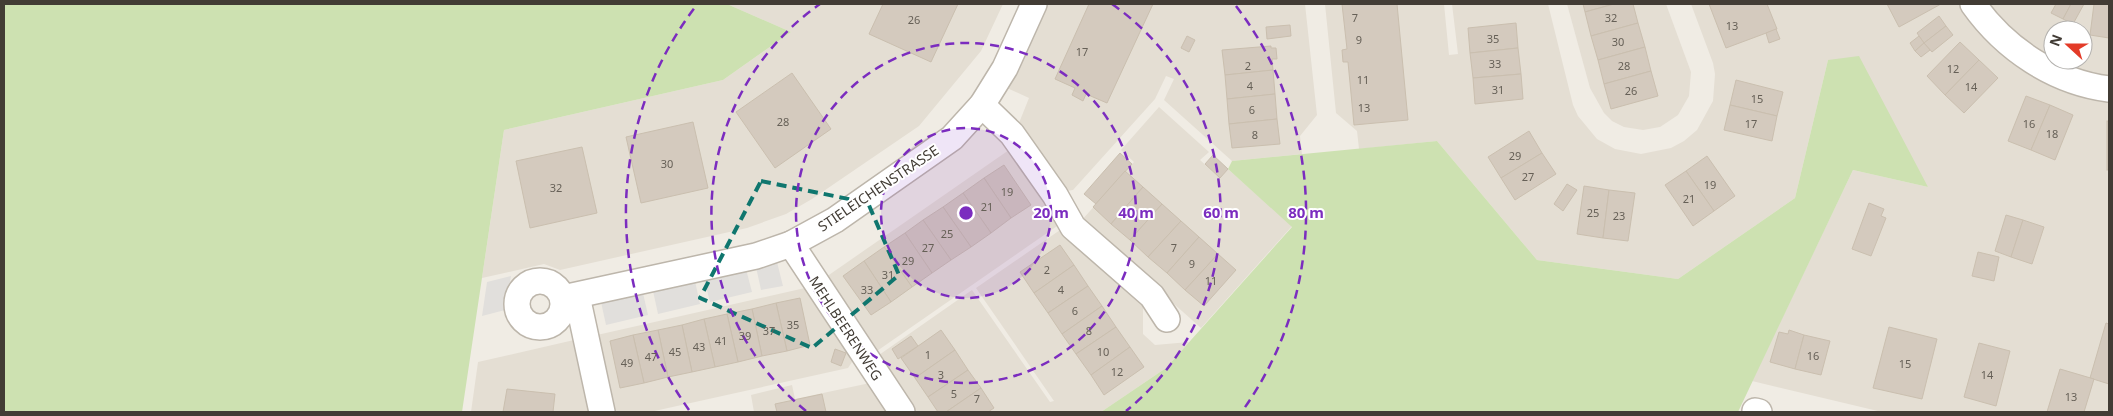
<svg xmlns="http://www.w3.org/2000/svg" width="2113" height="416" font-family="'Noto Sans',sans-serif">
<rect width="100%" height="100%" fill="#f0ece4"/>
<g fill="#e4ded3" fill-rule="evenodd">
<path d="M727,4h276l-22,47 -62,75 -107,73 -26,15 -39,14 -187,42 -16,-6 -62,14 22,-148 219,-50 68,-48z"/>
<path d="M1048,4h257l12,111 -17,21 2,18 -70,7 -68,-61 10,-21 -8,-3 -11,23 -82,91 -7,1 -47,-68 10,-25 -22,-10z"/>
<path d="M1325,4h119l5,51 9,-1 -6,-50h96l25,101 5,11 19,23 18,10 26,5 30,-6 13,-7 13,-11 16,-29 2,-27 -2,-11 -22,-59h269l5,8 144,88v312h-227l-130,-31 101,-211 75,17 -100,-127 -33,138 -117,81 -141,-19 -100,-119 -78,8 -2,-18 -21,-18z"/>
<path d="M1567,4h99l25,68 -2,24 -11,19 -18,12 -17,3 -19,-3 -12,-6 -8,-8 -14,-25z"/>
<path d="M1987,4h122v73l-34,-8 -32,-14 -33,-24zM2053,30h30v30h-30z"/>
<path d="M1159,107l50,45 -9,8 20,18 8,-9 64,57 -91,102 -120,-107 53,-59 -13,-12z"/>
<path d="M1009,150l51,74 -183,127 -51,-74z"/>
<path d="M1063,228l80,73v33l12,11 34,-3 -23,26 -65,44h-187l-24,-34 4,-3 -15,-20 93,-65 78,112 4,-1 -78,-113z"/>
<path d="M805,288l49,71 -6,9 -198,44h-37l-16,-77z"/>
<path d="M574,340l16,72h-119l7,-50z"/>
<path d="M870,383l20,29h-136l-3,-17 41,-10 3,14z"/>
</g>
<g fill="#cde1b1">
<path d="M4,4h723l64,28 -68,48 -219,50 -42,282h-458z"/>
<path d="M1859,56l69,131 -75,-17 -115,242h-637l65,-44 126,-141 -64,-58 4,-8 205,-20 100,119 141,19 117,-81 33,-138z"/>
</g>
<g fill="#e1dfdc">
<path d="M777,262l6,24 -22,4 -5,-23z"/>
<path d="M746,269l6,23 -42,10 -6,-23z"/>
<path d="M511,276l-6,34 -23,6 5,-34z"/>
<path d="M695,281l5,23 -42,10 -5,-23z"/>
<path d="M643,293l5,22 -42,10 -5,-23z"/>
</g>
<g fill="#d4cabe" stroke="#cabfaf">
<path d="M883,4h75l-27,58 -62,-28z"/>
<path d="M1089,4h64l-46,99 -21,-9 -3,7 -11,-6 3,-7 -20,-9z"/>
<path d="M1342,4h55l11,116 -54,5 -6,-63h-5l-1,-12 5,-1z"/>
<path d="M1583,4h31l-29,8z"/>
<path d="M1614,4h19l5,19 -47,13 -6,-24z"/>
<path d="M1709,4h58l10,25 -51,19z"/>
<path d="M1887,4h54l-42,23z"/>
<path d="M2056,4h15l-8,15 -12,-6z"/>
<path d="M2071,4h13l-11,20 -10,-5z"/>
<path d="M2094,4h15v34l-19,-3z"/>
<path d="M1939,16l7,10 -22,17 -7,-10z"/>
<path d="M1516,23l2,25 -48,5 -2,-25z"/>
<path d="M1638,23l7,24 -47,13 -7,-24z"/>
<path d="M1290,25l1,11 -24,3 -1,-12z"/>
<path d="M1946,26l7,9 -21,17 -8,-9z"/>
<path d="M1776,29l4,10 -11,4 -3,-10z"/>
<path d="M1187,36l8,4 -6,12 -8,-4z"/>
<path d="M1919,36l5,7 -9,8 -5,-8z"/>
<path d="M1960,42l19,18 -34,35 -18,-19z"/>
<path d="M1924,43l6,7 -9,7 -6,-6z"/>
<path d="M1271,46v2h5l1,11h-5l1,11 -48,5 -3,-25z"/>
<path d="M1645,47l6,24 -47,13 -6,-24z"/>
<path d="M1518,48l3,26 -48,4 -3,-25z"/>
<path d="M1979,60l19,18 -34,35 -19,-18z"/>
<path d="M1273,70l2,24 -48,5 -2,-24z"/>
<path d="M1651,71l7,25 -47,13 -7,-25z"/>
<path d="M792,73l39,56 -56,39 -39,-56z"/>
<path d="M1521,74l2,25 -48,5 -2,-26z"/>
<path d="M1736,80l47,12 -6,24 -47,-11z"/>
<path d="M1275,94l2,25 -48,5 -2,-25z"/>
<path d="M2026,96l24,9 -19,45 -23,-9z"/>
<path d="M1730,105l47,11 -5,25 -48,-11z"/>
<path d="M2050,105l23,10 -18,45 -24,-10z"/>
<path d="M1277,119l3,25 -48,4 -3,-24z"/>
<rect x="2107" y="121" width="2" height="49"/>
<path d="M693,122l15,66 -67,15 -15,-66z"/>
<path d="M1529,131l13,22 -41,25 -13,-21z"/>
<path d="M582,147l15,66 -67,15 -14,-67z"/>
<path d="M1120,153l12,11 -36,40 -12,-10z"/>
<path d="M1542,153l14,21 -41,26 -14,-22z"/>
<path d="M1213,155l15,14 -8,9 -15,-14z"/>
<path d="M1707,156l28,40 -21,15 -28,-40z"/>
<path d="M1004,165l27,40 -20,13 -27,-40z"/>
<path d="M1125,171l18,16 -32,37 -18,-17z"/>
<path d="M1686,171l28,40 -21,15 -28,-41z"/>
<path d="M984,178l27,40 -20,15 -28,-40z"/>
<path d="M1567,184l10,6 -14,21 -9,-7z"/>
<path d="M1584,186l25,4 -6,48 -26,-4z"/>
<path d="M1143,187l19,17 -32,36 -19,-16z"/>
<path d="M1609,190l26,3 -7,48 -25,-3z"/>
<path d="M963,193l28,40 -20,14 -28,-40z"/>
<path d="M1869,203l15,6 -3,7 5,2 -15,38 -19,-7z"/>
<path d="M1162,204l19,17 -33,36 -18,-17z"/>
<path d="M943,207l28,40 -20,13 -28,-40z"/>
<path d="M2006,215l17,5 -12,37 -16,-6z"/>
<path d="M923,220l28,40 -19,13 -27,-40z"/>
<path d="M2023,220l21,7 -12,37 -21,-7z"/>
<path d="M1181,221l18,16 -32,36 -19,-16z"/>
<path d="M905,233l27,40 -20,14 -28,-40z"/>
<path d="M1199,237l19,17 -33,36 -18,-17z"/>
<path d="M1060,245l14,20 -40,28 -14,-21z"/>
<path d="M884,247l28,40 -21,15 -27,-41z"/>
<path d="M1978,252l21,5 -5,24 -22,-5z"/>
<path d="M1218,254l18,16 -32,36 -19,-16z"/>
<path d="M864,261l27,41 -20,13 -28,-39z"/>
<path d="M1074,265l14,21 -40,27 -14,-20z"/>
<path d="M1088,286l14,20 -40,28 -14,-21z"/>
<path d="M800,298l10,47 -23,6 -11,-48z"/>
<path d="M776,303l11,48 -25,5 -10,-47z"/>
<path d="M1102,306l14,21 -40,27 -14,-20z"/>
<path d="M752,309l10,47 -24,6 -11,-48z"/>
<path d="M727,314l11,48 -23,5 -11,-48z"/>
<path d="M704,319l11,48 -23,5 -10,-47z"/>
<path d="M2106,323l3,1v60l-19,-6z"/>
<path d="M682,325l10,47 -24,5 -10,-47z"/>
<path d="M1116,327l14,20 -39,28 -15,-21z"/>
<path d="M1889,327l48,12 -15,60 -49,-11z"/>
<path d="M658,330l10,47 -24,6 -11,-48z"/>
<path d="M941,330l14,20 -40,28 -14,-20z"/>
<path d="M1789,330l15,5 -9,34 -25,-7 9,-30 9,2z"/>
<path d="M633,335l11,48 -24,5 -10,-47z"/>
<path d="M1804,335l26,6 -9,34 -26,-6z"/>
<path d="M911,336l7,10 -20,13 -6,-10z"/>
<path d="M1979,343l31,8 -14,55 -32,-9z"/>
<path d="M1130,347l14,20 -40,28 -13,-20z"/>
<path d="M835,349l11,4 -5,13 -10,-4z"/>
<path d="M955,350l13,20 -40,27 -13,-19z"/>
<path d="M2060,369l34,10 -10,33h-37z"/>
<path d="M968,370l13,18 -35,24h-8l-10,-15z"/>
<path d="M981,388l13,20 -6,4h-42z"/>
<path d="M507,389l48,5 -2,18h-50z"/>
<path d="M822,394l4,18h-49l-2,-8z"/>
</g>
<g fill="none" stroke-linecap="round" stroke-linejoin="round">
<g stroke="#bdb6ab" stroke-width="28">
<g id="minor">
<path d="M1973,4c32,45 81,78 136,85"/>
<path d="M982,105l30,29 43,61 18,32 79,69 15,23"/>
<path d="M791,244l111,168"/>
<circle cx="540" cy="304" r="23"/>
<path d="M577,296l25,116"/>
<path d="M563,298l193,-42 35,-12 44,-24 117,-82 30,-33 23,-37 29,-64"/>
<path d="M1755,411l4,1"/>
</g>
</g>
<use href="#minor" stroke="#fff" stroke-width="25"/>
</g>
<path fill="none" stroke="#0f766e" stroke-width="4" stroke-dasharray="10 6" stroke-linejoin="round" d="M761,181l107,22 31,72 -87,73 -112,-50z"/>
<circle cx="966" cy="213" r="85" fill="#7b2cbf" fill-opacity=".12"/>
<g fill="none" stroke="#7b2cbf" stroke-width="2.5" stroke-dasharray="9 6">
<circle cx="966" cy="213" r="85"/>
<circle cx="966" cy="213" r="170"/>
<path d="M806 411A255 255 0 0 1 820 4M1112 4A255 255 0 0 1 1126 411"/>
<path d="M689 410A340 340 0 0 1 696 6M1236 6A340 340 0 0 1 1243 410"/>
</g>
<g text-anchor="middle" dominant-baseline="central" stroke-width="4" stroke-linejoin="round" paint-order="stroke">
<g font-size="11" fill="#666057">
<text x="1355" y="17">7</text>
<text x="1611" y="17">32</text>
<text x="914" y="19">26</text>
<text x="1732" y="25">13</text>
<text x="1493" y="38">35</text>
<text x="1359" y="39">9</text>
<text x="1618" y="41">30</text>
<text x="1082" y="51">17</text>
<text x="1495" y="63">33</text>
<text x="1248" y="65">2</text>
<text x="1624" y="65">28</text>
<text x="1953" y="68">12</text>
<text x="1363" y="79">11</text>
<text x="1250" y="85">4</text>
<text x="1971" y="86">14</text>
<text x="1498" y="89">31</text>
<text x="1631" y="90">26</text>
<text x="1757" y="98">15</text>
<text x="1364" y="107">13</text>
<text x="1252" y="109">6</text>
<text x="783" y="121">28</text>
<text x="1751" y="123">17</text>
<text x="2029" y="123">16</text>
<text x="2052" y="133">18</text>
<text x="1255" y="134">8</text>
<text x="1515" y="155">29</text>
<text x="667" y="163">30</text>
<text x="1528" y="176">27</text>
<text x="1710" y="184">19</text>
<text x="556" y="187">32</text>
<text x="1007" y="191">19</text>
<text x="1689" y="198">21</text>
<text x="987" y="206">21</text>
<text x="1593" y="212">25</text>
<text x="1619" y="215">23</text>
<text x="947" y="233">25</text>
<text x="928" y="247">27</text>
<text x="1174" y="247">7</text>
<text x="908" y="260">29</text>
<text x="1192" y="263">9</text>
<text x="1047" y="269">2</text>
<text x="888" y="274">31</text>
<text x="1211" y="280">11</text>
<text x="867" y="289">33</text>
<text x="1061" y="289">4</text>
<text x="1075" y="310">6</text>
<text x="793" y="324">35</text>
<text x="769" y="330">37</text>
<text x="1089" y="330">8</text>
<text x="745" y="335">39</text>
<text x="721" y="340">41</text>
<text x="699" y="346">43</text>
<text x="675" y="351">45</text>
<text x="1103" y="351">10</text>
<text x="928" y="354">1</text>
<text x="1813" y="355">16</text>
<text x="651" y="356">47</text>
<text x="627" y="362">49</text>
<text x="1905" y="363">15</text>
<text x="1117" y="371">12</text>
<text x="941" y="374">3</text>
<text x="1987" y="374">14</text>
<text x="954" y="393">5</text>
<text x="2071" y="396">13</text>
<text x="977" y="398">7</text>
</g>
<g font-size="14" fill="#423c35" stroke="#fff">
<text transform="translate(878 188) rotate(-34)">STIELEICHENSTRASSE</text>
<text transform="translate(846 328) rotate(57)">MEHLBEERENWEG</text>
</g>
</g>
<circle cx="966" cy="213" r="8" fill="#7b2cbf" stroke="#fff" stroke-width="2.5"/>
<g font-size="15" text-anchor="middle" font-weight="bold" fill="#7b2cbf" stroke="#fff" stroke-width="4" stroke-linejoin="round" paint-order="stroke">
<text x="1051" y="218">20 m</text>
<text x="1136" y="218">40 m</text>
<text x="1221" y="218">60 m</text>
<text x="1306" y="218">80 m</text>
</g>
<rect width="2113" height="416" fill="none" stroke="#423c35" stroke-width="10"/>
<g transform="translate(2068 45) rotate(291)"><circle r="24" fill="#ffffff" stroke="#b3b1ae"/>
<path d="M0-4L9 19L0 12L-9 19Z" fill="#e33b28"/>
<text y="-8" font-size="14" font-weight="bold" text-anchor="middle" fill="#423c35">N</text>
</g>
</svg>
